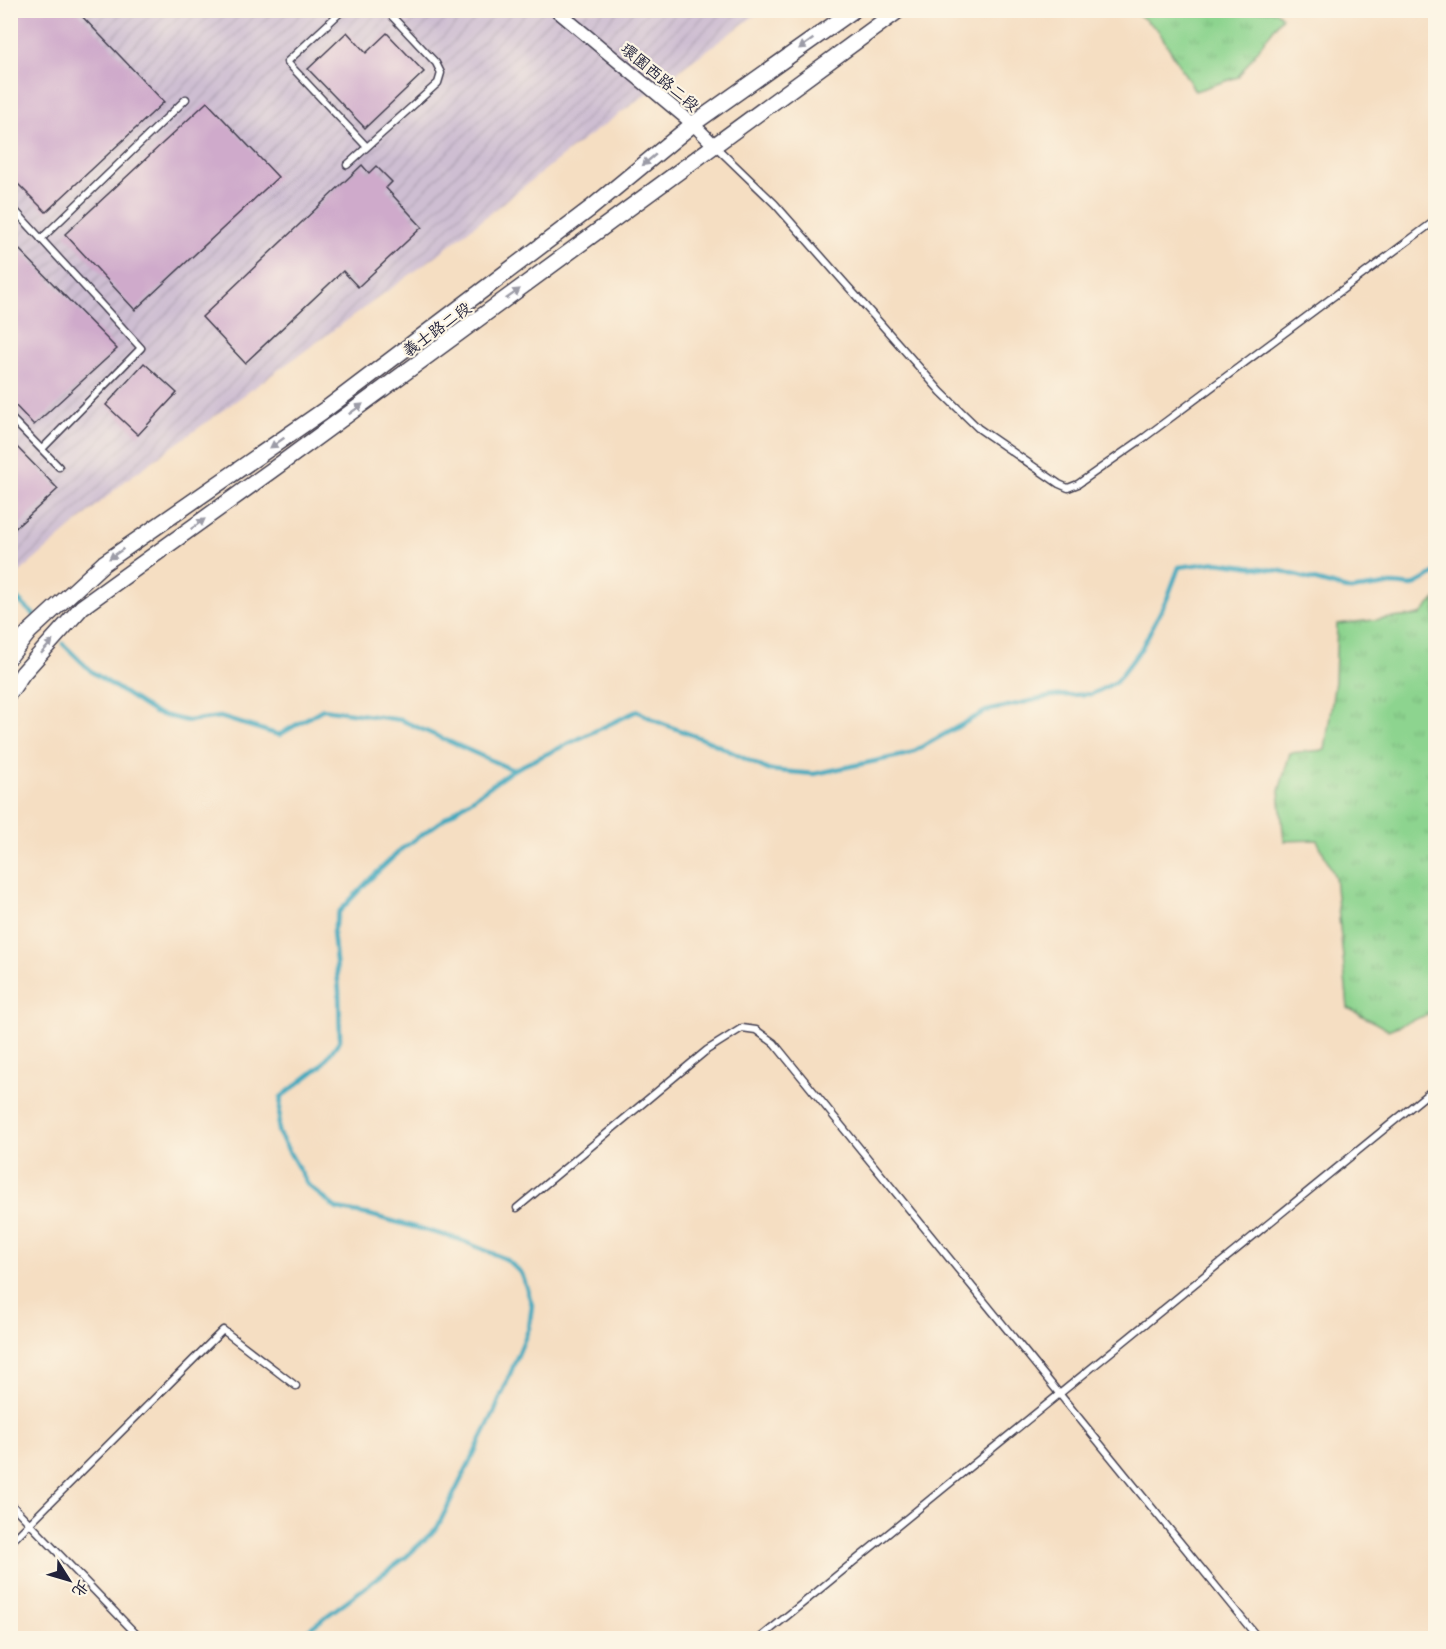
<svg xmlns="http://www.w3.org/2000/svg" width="1446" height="1649" font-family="'Playpen Sans','LXGW WenKai TC',sans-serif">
<defs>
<pattern id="industrial-furrows" width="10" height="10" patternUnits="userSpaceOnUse" patternTransform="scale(1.5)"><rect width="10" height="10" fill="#cebed2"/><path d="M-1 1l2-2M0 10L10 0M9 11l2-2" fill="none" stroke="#b1a3b5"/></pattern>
<pattern id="grass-tufts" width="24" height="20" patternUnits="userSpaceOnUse" patternTransform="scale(1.5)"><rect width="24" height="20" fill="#8dd48f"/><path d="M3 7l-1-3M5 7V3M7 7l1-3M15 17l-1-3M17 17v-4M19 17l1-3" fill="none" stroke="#79b67c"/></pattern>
</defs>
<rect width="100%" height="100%" fill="#fcf5e5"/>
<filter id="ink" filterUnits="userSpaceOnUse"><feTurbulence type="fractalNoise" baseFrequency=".0167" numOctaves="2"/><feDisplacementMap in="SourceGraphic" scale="12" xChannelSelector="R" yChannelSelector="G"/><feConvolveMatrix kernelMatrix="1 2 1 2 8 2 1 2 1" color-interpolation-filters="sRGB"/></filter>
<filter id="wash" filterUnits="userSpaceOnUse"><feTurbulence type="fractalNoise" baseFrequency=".008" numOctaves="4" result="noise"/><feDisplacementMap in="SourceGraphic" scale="24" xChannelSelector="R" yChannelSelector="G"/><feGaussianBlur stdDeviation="1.35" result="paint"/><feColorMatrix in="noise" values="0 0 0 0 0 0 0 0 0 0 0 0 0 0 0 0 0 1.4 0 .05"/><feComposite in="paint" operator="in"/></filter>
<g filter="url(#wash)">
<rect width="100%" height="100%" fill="#f5dec2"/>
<path fill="url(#industrial-furrows)" d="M11,11h750l-186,135 -139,110 -311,225 -114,99z"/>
<g fill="url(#grass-tufts)" stroke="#587b65" stroke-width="1.5">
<path d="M1276,11l6,6 -44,60 -43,14 -37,-61 -24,-19z"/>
<path d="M1435,599v411l-1,2 -46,18 -40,-22 -13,-131 -18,-37 -33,1 -5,-50 11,-38 35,-3 10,-69 2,-57 83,-9z"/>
</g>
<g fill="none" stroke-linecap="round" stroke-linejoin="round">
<g stroke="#3ea8be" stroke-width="4.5">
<path d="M10,600l6,-2 18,17"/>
<path d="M63,644l29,28 63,41 32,8 33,-4 59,18 44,-26 78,11 112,50 124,-59 21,11 53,20 57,28 46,4 95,-20 77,-43 67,-15 39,-2 24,-12 25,-33 26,-50 12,-32 38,-5 64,9 69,19 44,-6 18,2 22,-12 2,-3"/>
<path d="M297,1638l109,-81 31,-29 57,-115 35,-85 3,-23 -10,-31 -16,-15 -48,-20 -88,-24 -33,-6 -29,-24 -30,-53 3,-35 40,-31 19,-26 -1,-49 -6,-60 6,-19 30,-32 34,-32 110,-78"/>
</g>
</g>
<g id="blocks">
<g fill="#cfaacb">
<path d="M10,10h66l88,92 -118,110 -36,-36z"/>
<path d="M347,32l19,21 21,-20 37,39 -59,56 -57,-59z"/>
<path d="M207,102l71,75 -143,133 -70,-76z"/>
<path d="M362,165l7,8 7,-7 16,16 -6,6 36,39 -64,60 -15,-16 -98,92 -43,-46z"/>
<path d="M10,240l107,109 -83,76 -24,-25z"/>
<path d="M144,363l33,30 -39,42 -32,-30z"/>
<path d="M10,440l48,49 -48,44z"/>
</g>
</g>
</g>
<g filter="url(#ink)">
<use href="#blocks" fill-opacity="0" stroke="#423e4f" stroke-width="1.5"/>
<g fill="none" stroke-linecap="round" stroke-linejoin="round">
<g stroke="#423e4f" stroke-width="9">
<g id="service">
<path d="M343,10l-56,52 79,84"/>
<path d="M715,146l60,58 166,188 37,36 81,56 9,4 10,-4 67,-47 291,-217"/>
<path d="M347,165l91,-82 3,-10 -5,-10 -50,-53"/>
<path d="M10,205l131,143 -99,101"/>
<path d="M41,239l145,-140"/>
<path d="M10,417l49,50"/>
<path d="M517,1208l190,-158 35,-22 14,2 18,13 484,595"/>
<path d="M10,1503l130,135"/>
<path d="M10,1543l213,-213 73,56"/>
<path d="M760,1638l676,-551"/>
</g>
</g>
<g stroke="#423e4f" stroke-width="15">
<path id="minor" d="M556,10l137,114 22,22"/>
</g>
<g stroke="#423e4f" stroke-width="18">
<g id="tertiary">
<path d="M10,656l19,-24 75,-69 222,-154 265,-201 102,-84 161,-114"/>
<path d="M10,692l13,-19 59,-66 197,-142 620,-455"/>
</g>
</g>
<use href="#service" stroke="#fff" stroke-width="6"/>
<use href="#minor" stroke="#fff" stroke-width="12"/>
<use href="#tertiary" stroke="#fff" stroke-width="15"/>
</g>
<defs><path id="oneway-solid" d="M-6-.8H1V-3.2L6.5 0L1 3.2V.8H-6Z" transform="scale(1.5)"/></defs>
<g fill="#9c9ca7">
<use href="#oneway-solid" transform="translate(806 44) rotate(145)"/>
<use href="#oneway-solid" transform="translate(649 160) rotate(140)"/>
<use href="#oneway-solid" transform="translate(513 294) rotate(-36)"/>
<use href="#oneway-solid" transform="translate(356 409) rotate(-36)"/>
<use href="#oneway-solid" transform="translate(277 443) rotate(145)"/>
<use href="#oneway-solid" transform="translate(198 524) rotate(-36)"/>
<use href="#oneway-solid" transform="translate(116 554) rotate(145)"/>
<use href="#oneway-solid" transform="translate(47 647) rotate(-48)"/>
</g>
</g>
<g text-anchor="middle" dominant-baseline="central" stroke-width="4.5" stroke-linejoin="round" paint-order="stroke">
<g font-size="16" fill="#22223b" stroke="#fcf5e5">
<text transform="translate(661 76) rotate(40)">環園西路二段</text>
<text transform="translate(436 328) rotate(-36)">義士路二段</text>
</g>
</g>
<rect width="1446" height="1649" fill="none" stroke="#fcf5e5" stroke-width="36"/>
<g transform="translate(69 1580) rotate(127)" stroke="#fcf5e5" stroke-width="4.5" paint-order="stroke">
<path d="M0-4.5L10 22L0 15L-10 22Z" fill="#22223b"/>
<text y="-9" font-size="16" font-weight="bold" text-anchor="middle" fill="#22223b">北</text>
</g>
</svg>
